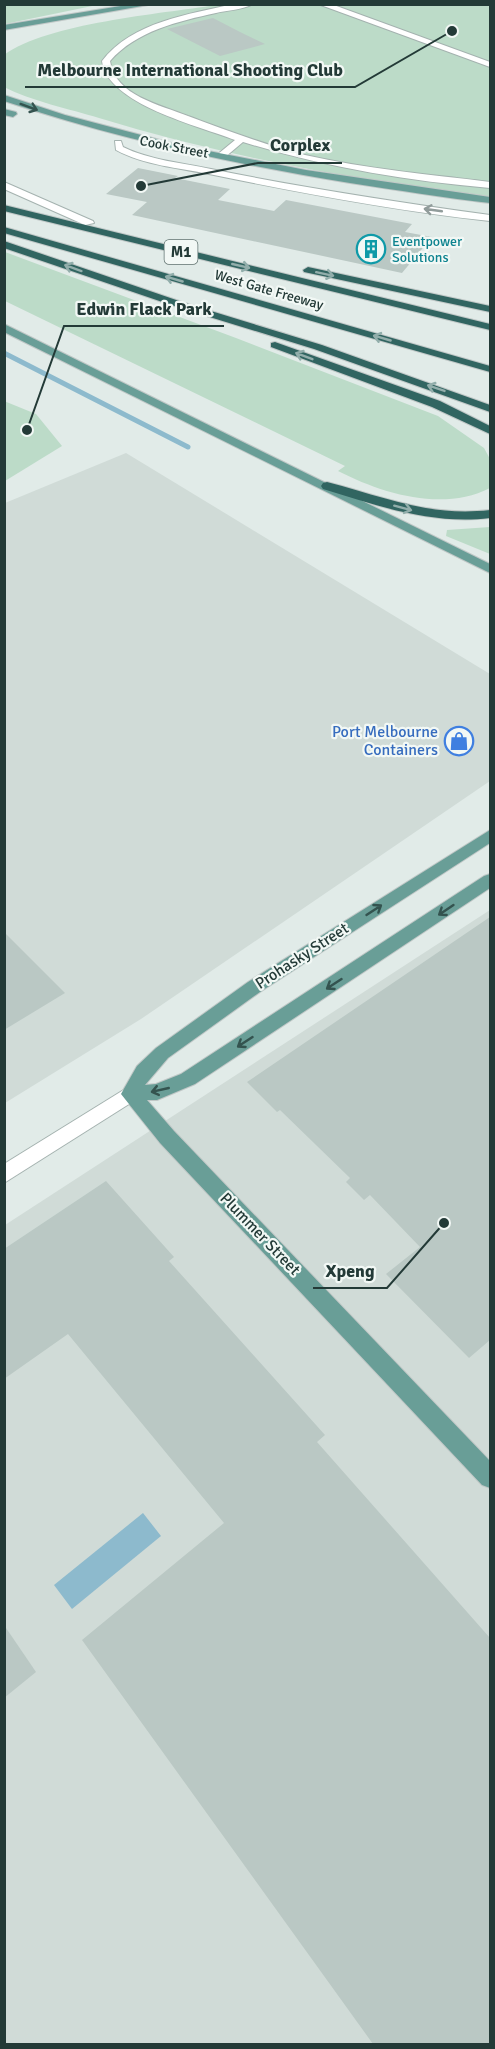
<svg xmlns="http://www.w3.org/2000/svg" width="495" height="2049" font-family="Signika,sans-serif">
<rect width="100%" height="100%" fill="#e1ebe8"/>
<g fill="#d0dbd7">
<path d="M126,453l364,221v107l-349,238 -136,84v-600z"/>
<path d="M490,910v1134h-485v-819z"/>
</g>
<g fill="#bcdbc8">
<path d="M4,5l1,-1 92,1 -92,19z"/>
<path d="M216,5h274v192c-132,-16 -263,-40 -391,-79 -29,-9 -68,-17 -95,-31v-32c44,-32 156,-41 212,-50z"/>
<path d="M5,252l231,86 202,78 46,32 6,11v29c-47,24 -107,6 -152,-17l7,-5 -340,-165z"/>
<path d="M4,401l32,13 26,32 -57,35z"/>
<path d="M490,527v27l-44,-18 1,-6z"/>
</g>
<path fill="#8dbacd" d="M143,1513l18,23 -89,73 -18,-24z"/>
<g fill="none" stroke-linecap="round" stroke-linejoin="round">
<path stroke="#8dbacd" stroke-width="5" d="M4,353l184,94"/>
</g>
<g fill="#bac8c4">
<path d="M213,18l27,14 25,12 -45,12 -53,-27z"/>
<path d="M138,168l40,8 -3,2 55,11 -12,11 56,11 12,-11 126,24 -7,8 27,5 -30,36 -270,-58 15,-13 -41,-8z"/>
<path d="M490,917v423l-21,18 -83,-84 34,-27 -50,-52 -6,5 -18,-18 4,-4 -70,-68 -3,2 -30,-30z"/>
<path d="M4,932l61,61 -61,37z"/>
<path d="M106,1181l68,76 -5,4 156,174 -8,7 173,196v406h-117l-291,-404 142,-117 -156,-189 -64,45v-130z"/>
<path d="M4,1625l32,47 -32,26z"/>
</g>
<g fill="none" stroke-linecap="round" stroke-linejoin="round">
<g stroke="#a4b2af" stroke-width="2">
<g id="minor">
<path d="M234,4h19c-11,6 -25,6 -37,9 -37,8 -80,18 -106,48 5,35 51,44 78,55 38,14 77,29 117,39 61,14 123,19 185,27v6c-83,-7 -166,-21 -247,-46l-19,16h-6v-4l17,-14c-36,-14 -128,-36 -133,-79 30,-39 87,-47 132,-57z"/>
<path d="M318,4h13l159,58v5z"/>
<path d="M115,141h6l2,6c26,13 60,16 88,22 93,19 186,33 279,46v6c-94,-10 -189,-28 -281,-47 -30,-6 -66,-9 -93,-24z"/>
<path d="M4,182l89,39 1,2 -9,2 -81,-36z"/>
<path d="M130,1086l7,3 2,5 -2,5 -133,84v-19z"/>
</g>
</g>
<g stroke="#c1c8c7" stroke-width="2">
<g id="major">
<path d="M133,4h21l-150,26v-5z"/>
<path d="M4,95l61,20 118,31 123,24 184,27v6c-46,-5 -93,-13 -140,-20 -117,-19 -232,-44 -346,-82z"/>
<path d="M4,109l12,3 1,2 -4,3 -9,-2z"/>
<path d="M4,324l486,240v9l-486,-241z"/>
<path d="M490,830v13l-230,149 -92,66 -23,27 11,-1 25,-10 303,-198 6,-2v14l-295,196 -38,16h-10l27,31 316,330v27l-8,-3 -322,-342 -39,-49 16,-28 19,-18 92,-66z"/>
</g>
</g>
<g stroke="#c1c8c7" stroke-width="2">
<g id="highway">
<path d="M4,205l486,119v6l-486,-119z"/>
<path d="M4,227l486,139v6l-486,-139z"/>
<path d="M4,241l181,62 137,42 168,60v7l-176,-63 -137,-42 -173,-59z"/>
<path d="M308,267l182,39v6l-186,-40 -1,-2z"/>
<path d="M275,342l165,59 50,25v8l-58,-27 -161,-60v-4z"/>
<path d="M327,482c58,15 102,35 163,28v8c-58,7 -112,-12 -167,-29l-2,-3 2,-3z"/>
</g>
</g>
<use href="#minor" fill="#fff" fill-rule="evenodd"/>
<use href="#major" fill="#699e97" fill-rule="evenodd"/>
<use href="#highway" fill="#316561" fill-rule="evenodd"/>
</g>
<defs><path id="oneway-shaft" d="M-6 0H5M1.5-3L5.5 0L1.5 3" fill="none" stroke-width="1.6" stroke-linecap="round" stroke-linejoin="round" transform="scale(1.5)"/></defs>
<g stroke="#34534f">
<use href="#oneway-shaft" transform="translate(29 107) rotate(20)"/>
<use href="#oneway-shaft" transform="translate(374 910) rotate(-33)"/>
<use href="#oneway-shaft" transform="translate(446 910) rotate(146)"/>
<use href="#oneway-shaft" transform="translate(334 984) rotate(147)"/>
<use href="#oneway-shaft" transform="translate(245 1042) rotate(147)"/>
<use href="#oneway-shaft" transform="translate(160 1090) rotate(167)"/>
</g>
<use stroke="#919c9b" href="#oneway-shaft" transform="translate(433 210) rotate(-172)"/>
<g stroke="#92aeab">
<use href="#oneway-shaft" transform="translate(241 266) rotate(13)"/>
<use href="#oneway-shaft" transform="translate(73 268) rotate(-160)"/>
<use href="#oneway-shaft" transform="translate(325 274) rotate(12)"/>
<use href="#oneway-shaft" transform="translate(174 279) rotate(-164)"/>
<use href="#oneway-shaft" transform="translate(382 338) rotate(-164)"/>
<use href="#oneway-shaft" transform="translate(304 356) rotate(-159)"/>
<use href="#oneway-shaft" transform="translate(436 388) rotate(-161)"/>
<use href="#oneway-shaft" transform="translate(403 508) rotate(15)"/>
</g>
<defs>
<g id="building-ring" transform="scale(1.5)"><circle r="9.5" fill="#f2f8f5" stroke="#0f9aa8" stroke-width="1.5"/><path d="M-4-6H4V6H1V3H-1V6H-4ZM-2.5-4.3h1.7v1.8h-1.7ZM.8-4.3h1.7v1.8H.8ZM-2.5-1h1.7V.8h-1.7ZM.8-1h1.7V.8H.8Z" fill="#0f9aa8"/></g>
<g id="shop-ring" transform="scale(1.5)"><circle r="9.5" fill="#f2f8f5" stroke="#3f7fe0" stroke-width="1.5"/><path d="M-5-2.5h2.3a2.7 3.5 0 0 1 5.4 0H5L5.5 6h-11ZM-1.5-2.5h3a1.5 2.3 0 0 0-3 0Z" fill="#3f7fe0"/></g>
</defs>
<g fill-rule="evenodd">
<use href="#building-ring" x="371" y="249"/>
<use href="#shop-ring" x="459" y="741"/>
</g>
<g text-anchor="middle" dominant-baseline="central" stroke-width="4.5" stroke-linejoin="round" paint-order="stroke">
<g font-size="14" fill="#233a37" stroke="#f2f8f5">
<text transform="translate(174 147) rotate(11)">Cook Street</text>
<text transform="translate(269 290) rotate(16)">West Gate Freeway</text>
</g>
<g font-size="14" fill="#0d838f" stroke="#f2f8f5" text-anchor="start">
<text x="392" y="241">Eventpower<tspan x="392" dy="16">Solutions</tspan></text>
</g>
<rect fill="#f2f8f5" stroke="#617370" stroke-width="1.5" x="164.5" y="240" width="33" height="24" rx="4.5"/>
<g font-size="15" font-weight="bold" fill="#233a37">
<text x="181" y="252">M1</text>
</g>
<g font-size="16" fill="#366cbe" stroke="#f2f8f5" text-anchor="end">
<text x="438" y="732">Port Melbourne<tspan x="438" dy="18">Containers</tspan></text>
</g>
<g font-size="16" fill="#233a37" stroke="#f2f8f5">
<text transform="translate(302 956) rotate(-33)">Prohasky Street</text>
<text transform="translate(260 1234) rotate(46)">Plummer Street</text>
</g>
</g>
<path fill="none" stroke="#233a37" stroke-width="2" d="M452 31L355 87H25M141 186L258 163H342M27 430L64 326H224M444 1223L387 1288H313"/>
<g fill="#233a37" stroke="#f2f8f5" stroke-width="2">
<circle cx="452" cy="31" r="6"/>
<circle cx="141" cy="186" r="6"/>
<circle cx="27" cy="430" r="6"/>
<circle cx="444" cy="1223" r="6"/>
</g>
<g font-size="18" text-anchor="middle" font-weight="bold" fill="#233a37" stroke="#f2f8f5" stroke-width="4.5" stroke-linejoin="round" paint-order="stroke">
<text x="190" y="76">Melbourne International Shooting Club</text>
<text x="300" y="151">Corplex</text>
<text x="144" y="315">Edwin Flack Park</text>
<text x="350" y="1277">Xpeng</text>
</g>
<rect width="495" height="2049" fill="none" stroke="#233a37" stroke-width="12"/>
</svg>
